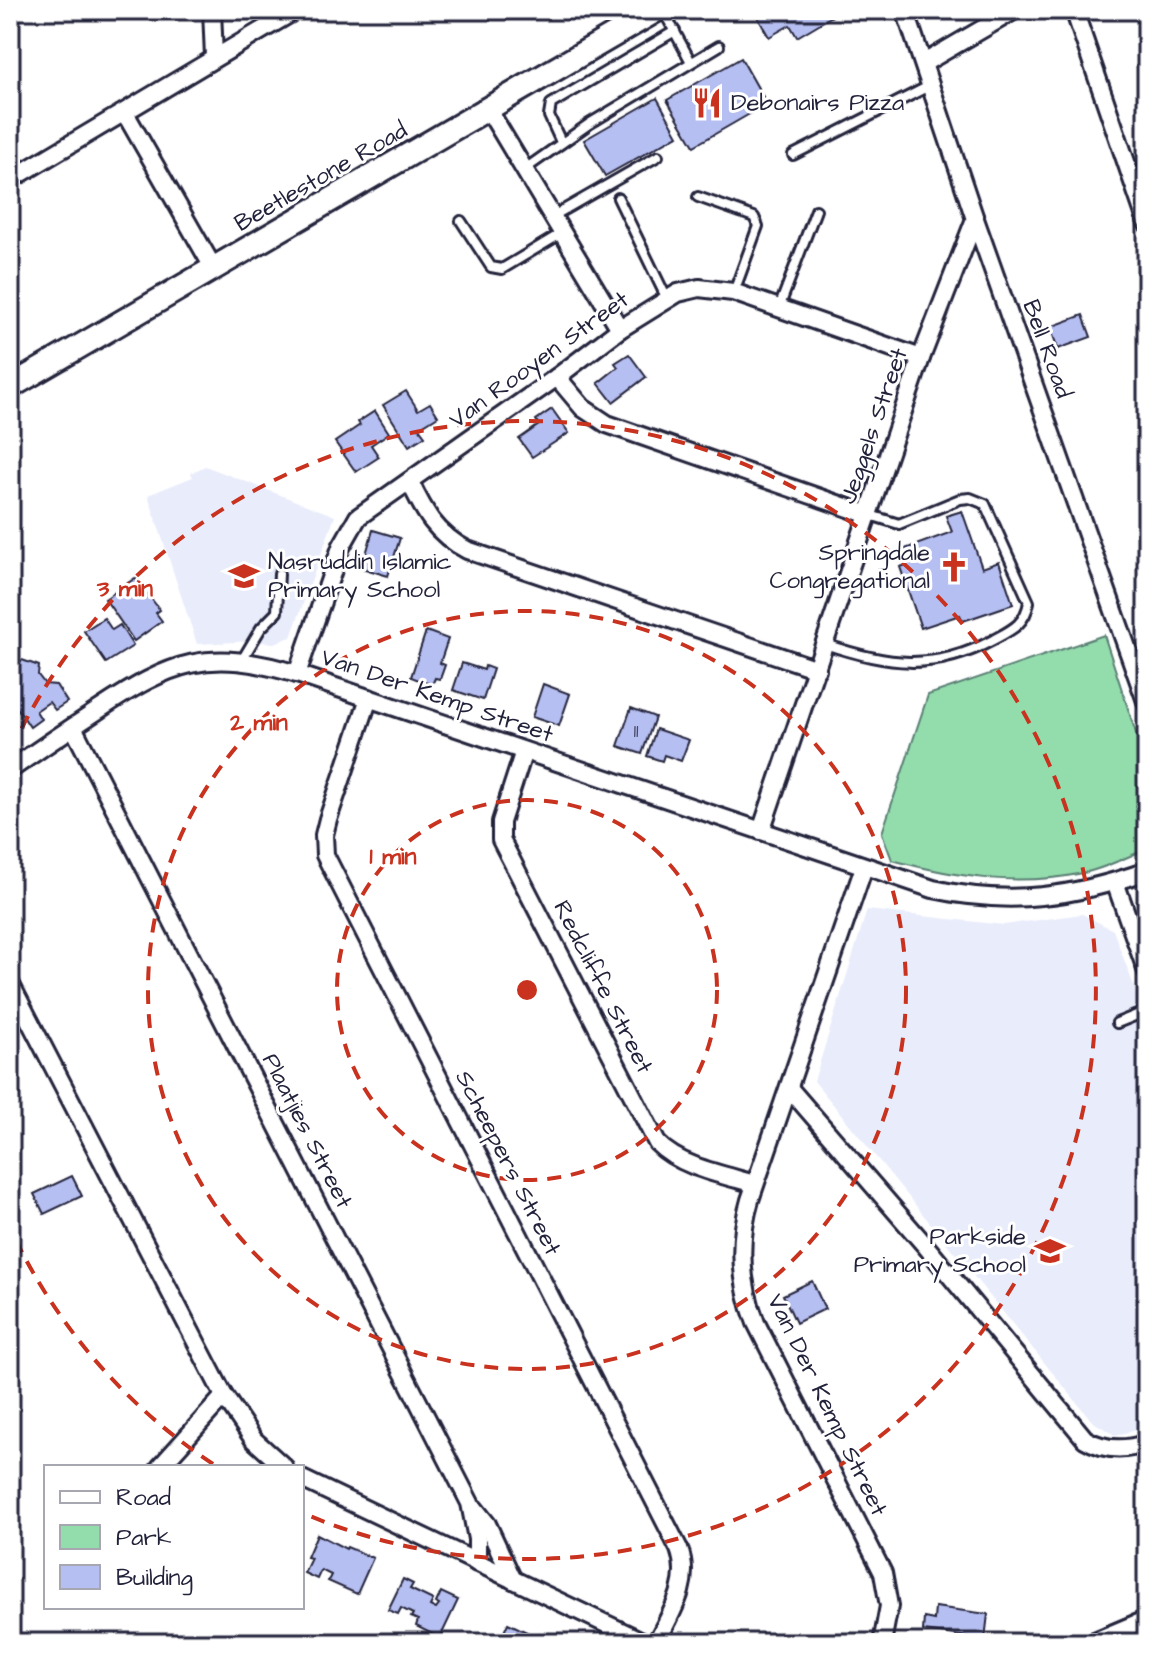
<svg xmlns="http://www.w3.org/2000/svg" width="1157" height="1653" font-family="'Architects Daughter',sans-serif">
<rect width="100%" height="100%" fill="#fff"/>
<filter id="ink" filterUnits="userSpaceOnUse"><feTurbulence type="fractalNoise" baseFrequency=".0125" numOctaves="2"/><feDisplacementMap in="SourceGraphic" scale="16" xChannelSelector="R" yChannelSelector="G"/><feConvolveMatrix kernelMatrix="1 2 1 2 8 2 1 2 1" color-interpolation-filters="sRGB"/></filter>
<g filter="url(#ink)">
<g fill="#e9ecfb">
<path d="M205,466l130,50 -44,121 -17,6 -20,-2 -57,3 -49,-149 45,-18 -2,-4z"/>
<path d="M867,910l137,15 78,-11 31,16 34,91v404l-31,11 -24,-15 -278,-340z"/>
</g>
<path fill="#93dcac" stroke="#5a7f74" stroke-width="2" d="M1104,635l43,132v82c-21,8 -43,20 -64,24 -65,14 -128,4 -191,-13l-10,-27 46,-138z"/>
<g fill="#b6bff1" stroke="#22223b" stroke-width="2">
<path d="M772,10h59l3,5 -37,22 -7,-12 -21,12 -11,-19z"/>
<path d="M741,58l26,46 -73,42 -27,-46z"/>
<path d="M657,98l21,37 -73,41 -21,-36z"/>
<path d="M1083,315l8,22 -33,12 -8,-22z"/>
<path d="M629,354l17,23 -33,25 -15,-19 20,-16 -3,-4z"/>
<path d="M406,391l12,19 12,-7 8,13 -19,12 6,8 -16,10 -26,-41z"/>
<path d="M552,409l17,24 -37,24 -13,-18 20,-14 -3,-5z"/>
<path d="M375,411l14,22 -18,12 8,12 -23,15 -21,-30 25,-17 -2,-3z"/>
<path d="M962,511l20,57 17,-6 14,42 -50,17 -3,-6 -39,13 -21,-61 7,-2 -5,-15 50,-18 -6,-16z"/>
<path d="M373,530l27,8 -12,38 -26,-8z"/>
<path d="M135,578l25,32 -4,3 6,8 -28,20 -29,-42z"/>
<path d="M104,618l8,12 8,-5 13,21 -27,17 -22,-32z"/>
<path d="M426,631l22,8 -8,24 5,2 -5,14 -5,-1 -3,7 -21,-8z"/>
<path d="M22,660l17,6 -1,9 7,9 11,1 11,17 -12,8 -6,-8 -13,9 5,8 -11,8 -20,-30 1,-30z"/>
<path d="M462,663l22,7 1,-4 8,3 -10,31 -30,-10z"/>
<path d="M543,684l27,10 -11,32 -27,-9z"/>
<path d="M631,708l24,9 -13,37 -24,-8z"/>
<path d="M656,729l33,11 -8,21 -17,-6 -2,6 -15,-5z"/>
<path d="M72,1176l10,20 -38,18 -10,-20z"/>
<path d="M812,1281l13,28 -29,14 -13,-28z"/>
<path d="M317,1534l29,15 1,-2 26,11 -16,36 -29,-13 3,-6 -10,-5 -4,9 -13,-6 7,-15 -4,-1z"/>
<path d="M403,1579l10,5 -3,5 23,11 -3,6 6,3 3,-4 -3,-2 5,-11 17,8 -18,38 -24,-12 2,-6 -7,-3 2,-3 -12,-6 -3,6 -10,-4z"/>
<path d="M935,1607l53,7 -3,25 -62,-8 1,-13 10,2z"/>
<path d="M508,1623l29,14 2,-4 21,10h-61z"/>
</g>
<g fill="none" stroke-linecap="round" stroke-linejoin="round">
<g stroke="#22223b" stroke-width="14">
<g id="lane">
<path d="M663,10l28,52"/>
<path d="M561,142l-12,-26 2,-12 124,-73"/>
<path d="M793,155l138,-70"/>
<path d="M525,169l64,-45 130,-78"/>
<path d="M698,197l56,20 4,9 -24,66"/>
<path d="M618,198l49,101"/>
<path d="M553,216l105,-60"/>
<path d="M461,221l30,46 11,2 60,-36"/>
<path d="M779,308l37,-98"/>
<path d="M825,644c61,21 109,28 168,-4 18,-10 32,-15 36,-38l-44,-98 -15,-6 -10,1 -61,25 -29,-9"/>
<path d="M242,660l19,-32 16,-16 2,-38"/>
<path d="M1117,1023l30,-12"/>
</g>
</g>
<g stroke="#22223b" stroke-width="22">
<g id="street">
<path d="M212,10l2,47"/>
<path d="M905,10l70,209 172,485"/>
<path d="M1074,10l73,213"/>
<path d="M924,63l91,-53"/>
<path d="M488,109l132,220"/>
<path d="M125,113l89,156"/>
<path d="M10,180l286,-170"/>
<path d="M557,377l26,31 24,16 262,91"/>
<path d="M410,482c14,30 26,52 57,68l350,119"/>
<path d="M297,674l44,-127 17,-30 199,-140 63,-48 58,-36 21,-5 34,4 188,66"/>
<path d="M369,698l-41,121 -4,16 1,20 354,694c13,34 -8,64 -23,94"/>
<path d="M73,727l397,776 7,36v24"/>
<path d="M524,751l-23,71v18l156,303c23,24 67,32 98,41"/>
<path d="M10,770c28,-20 58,-40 87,-59 75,-50 111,-64 200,-37l636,215c78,17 140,8 214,-18"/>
<path d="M761,831l160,-473 54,-139"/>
<path d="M864,867l-114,333c-12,41 -10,82 6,123l127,250 6,33 -7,37"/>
<path d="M1115,882l32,90"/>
<path d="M10,983l214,413 30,44 30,27"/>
<path d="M789,1088l135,156 161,195c20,12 40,12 62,4"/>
<path d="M160,1467l64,-71"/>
<path d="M302,1479l344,164"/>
<path d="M475,1509l12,15 26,56"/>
<path d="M1090,1643l57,-24"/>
</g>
</g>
<g stroke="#22223b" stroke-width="28">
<path id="secondary" d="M10,387l647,-377"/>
</g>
<use href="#lane" stroke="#fff" stroke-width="8"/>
<use href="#street" stroke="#fff" stroke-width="16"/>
<use href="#secondary" stroke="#fff" stroke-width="22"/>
</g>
</g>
<g fill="none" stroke="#c8321e" stroke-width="4" stroke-dasharray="14 10">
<circle cx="527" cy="990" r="190"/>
<circle cx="527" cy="990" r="379"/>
<path d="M213 1464A569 569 0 0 1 11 1230M11 750A569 569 0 1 1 305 1514"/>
</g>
<defs>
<g id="restaurant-bare" transform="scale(2.4)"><path d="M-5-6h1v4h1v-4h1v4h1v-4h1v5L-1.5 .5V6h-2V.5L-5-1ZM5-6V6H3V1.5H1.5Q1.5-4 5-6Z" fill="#c8321e" stroke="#fff" stroke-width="2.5" paint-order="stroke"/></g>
<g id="church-bare" transform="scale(2.4)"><path d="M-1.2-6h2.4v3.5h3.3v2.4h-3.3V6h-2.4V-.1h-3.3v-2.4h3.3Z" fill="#c8321e" stroke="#fff" stroke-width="2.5" paint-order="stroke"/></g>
<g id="school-bare" transform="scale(2.4)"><path d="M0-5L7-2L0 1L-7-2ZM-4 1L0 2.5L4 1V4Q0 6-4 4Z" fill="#c8321e" stroke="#fff" stroke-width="2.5" paint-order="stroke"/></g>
</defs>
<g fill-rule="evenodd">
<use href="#restaurant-bare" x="707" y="103"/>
<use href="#church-bare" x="954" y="567"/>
<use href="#school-bare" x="244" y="576"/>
<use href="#school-bare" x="1050" y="1251"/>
</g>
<g text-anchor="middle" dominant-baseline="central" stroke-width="6" stroke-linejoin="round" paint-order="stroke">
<g font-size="20" fill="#474968">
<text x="636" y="731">11</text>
</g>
<g font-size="24" fill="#22223b" stroke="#fff" text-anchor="start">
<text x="731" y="103">Debonairs Pizza</text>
<text x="930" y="553" text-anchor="end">Springdale<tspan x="930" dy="28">Congregational</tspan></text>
<text x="268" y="562">Nasruddin Islamic<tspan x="268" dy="28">Primary School</tspan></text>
<text x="1026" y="1237" text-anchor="end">Parkside<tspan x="1026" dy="28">Primary School</tspan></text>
</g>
<g font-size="24" fill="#22223b" stroke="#fff">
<text transform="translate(321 177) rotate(-30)">Beetlestone Road</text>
<text transform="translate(1047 349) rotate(70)">Bell Road</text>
<text transform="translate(539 360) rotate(-36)">Van Rooyen Street</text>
<text transform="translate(874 426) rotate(-71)">Jeggels Street</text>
<text transform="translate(437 696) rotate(19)">Van Der Kemp Street</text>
<text transform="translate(603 987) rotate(63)">Redcliffe Street</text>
<text transform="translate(307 1131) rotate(63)">Plaatjies Street</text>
<text transform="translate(508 1163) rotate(63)">Scheepers Street</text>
<text transform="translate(827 1405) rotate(64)">Van Der Kemp Street</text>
</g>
</g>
<circle cx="527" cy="990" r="12" fill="#c8321e" stroke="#fff" stroke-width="4"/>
<g font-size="24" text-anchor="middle" font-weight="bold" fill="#c8321e" stroke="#fff" stroke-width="6" stroke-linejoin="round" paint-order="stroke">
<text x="125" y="596">3 min</text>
<text x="259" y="730">2 min</text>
<text x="393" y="864">1 min</text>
</g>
<rect width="1157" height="1653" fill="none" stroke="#fff" stroke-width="40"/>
<rect x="20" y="20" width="1117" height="1613" fill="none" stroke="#22223b" stroke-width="3" filter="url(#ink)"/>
<rect x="44" y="1465" width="260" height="144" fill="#ffffff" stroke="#a7a7b1" stroke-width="2"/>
<rect x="60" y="1491" width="40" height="12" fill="#ffffff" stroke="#a7a7b1" stroke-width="2"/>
<text x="116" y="1505" font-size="24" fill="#22223b">Road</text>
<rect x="60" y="1525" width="40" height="24" fill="#93dcac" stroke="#a7a7b1" stroke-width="2"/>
<text x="116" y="1545" font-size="24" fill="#22223b">Park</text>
<rect x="60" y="1565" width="40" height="24" fill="#b6bff1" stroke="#a7a7b1" stroke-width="2"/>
<text x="116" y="1585" font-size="24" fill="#22223b">Building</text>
</svg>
